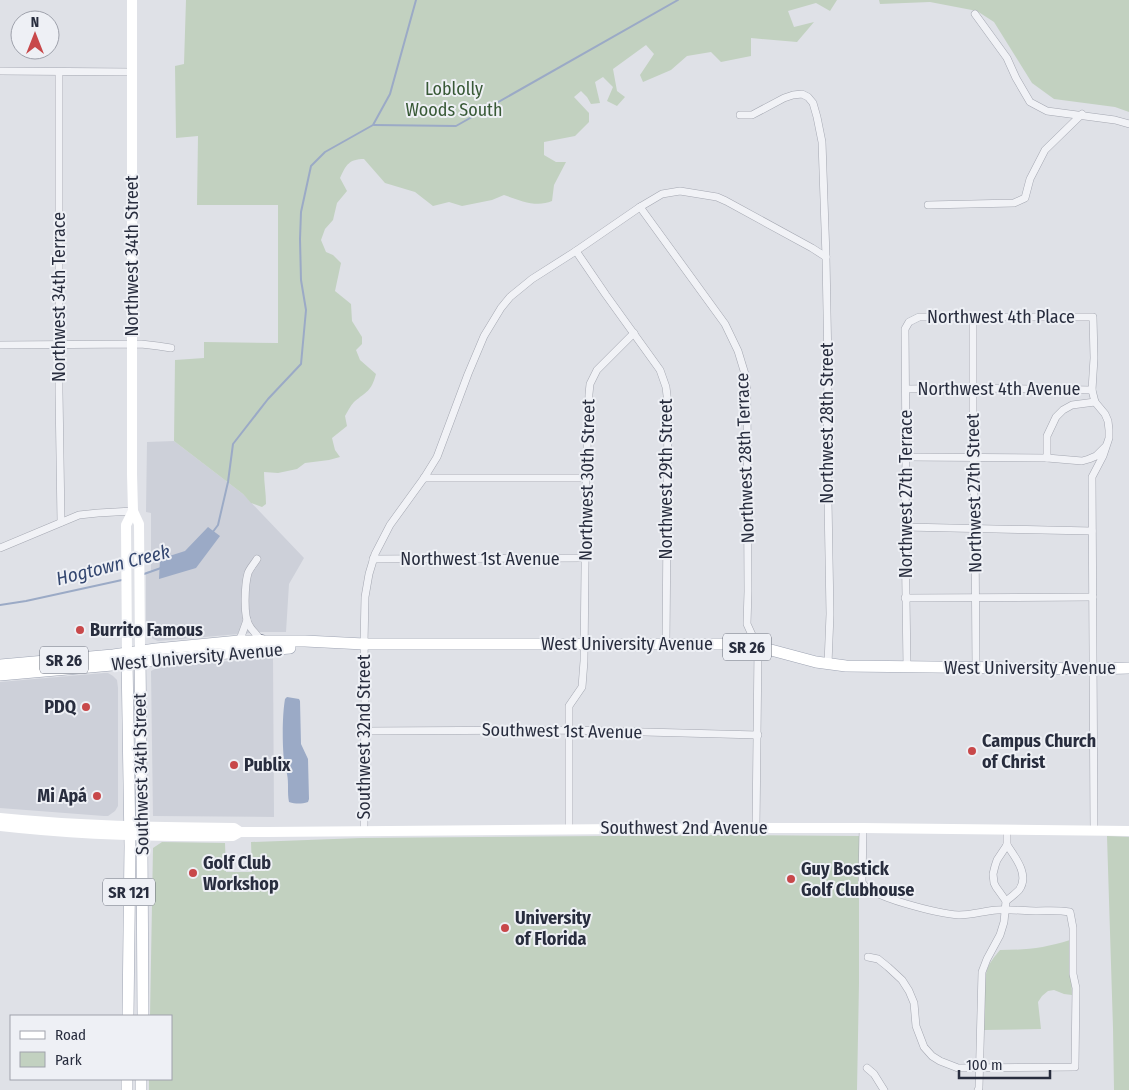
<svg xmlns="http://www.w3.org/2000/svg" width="1129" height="1090" font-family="'Fira Sans Condensed',sans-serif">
<rect width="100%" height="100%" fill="#dfe1e7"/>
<g fill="#cdd0d9">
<path d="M174,441l69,53 61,64 -15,26 -3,48h-24l-104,9 -5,-2 -5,-5 -2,-6v-56l5,-1v-58l-5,-1 1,-70z"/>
<path d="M273,657l1,160 -121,-1 -2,-145 6,-3z"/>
<path d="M104,673h4l5,3 4,4 1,8v118l-3,5 -7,5h-4l-104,-8v-126z"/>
</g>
<g fill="#c2d1c0">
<path d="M186,0h675h-24l-7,11 -14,-8 -28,8 6,16 20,-5 -17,20 -46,-4v18l-30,6 -10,-10 -24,4 -16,14 -28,12 -3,-7 14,-21 -8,-9 -33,24 4,22 8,6 -8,9 -10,-5 6,-14 -10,-10 -8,5 5,21 -9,1 -4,-7 -6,-6 -7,6 15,16v9l-14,14 -31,6v13l12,7h10l-12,23 -2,16c-16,7 -33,-1 -48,-6l-12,5 -30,6 -13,-4 -16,4 -18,-14 -30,-9 -21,-24c-15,0 -18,6 -24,19l7,13 -10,12 -4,17 -8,9 -4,11 5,12 7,3 8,8 -6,28 16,13 1,17 10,16v7l-6,6 4,10 16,14c-5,18 -9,17 -22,28 -4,4 -6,9 -9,14l2,10 -15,12 3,12 5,7 -11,3 -24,3 -8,6 -19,4 -14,-1c0,11 2,21 2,32l-4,3 -11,-4 -8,-9 -69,-53 1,-81 29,-2v-16l74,1v-138h-81l1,-69 -22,2 -1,-72 9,-2z"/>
<path d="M879,0h250v112l-14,-5 -61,-8 -22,-16 -38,-61 -17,-11 -47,-9 -50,2z"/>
<path d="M732,835l127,1v147l-2,107h-708v-11h22v-63h-21l3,-168 9,-6 63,1 1,29h26l-1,-30 110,-4z"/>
<path d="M1107,836l22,1v253h-15l-1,-62z"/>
<path d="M1070,940l2,55 -8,-1 -10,-4 -6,1 -6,5 -4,6 3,27 -57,1c0,-18 -2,-43 3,-60 2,-7 8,-14 13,-20 26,0 45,-2 70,-10z"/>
</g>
<g fill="#9baac6">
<path d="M208,527l12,9 -24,32 -37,11 1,-20 25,-8z"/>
<path d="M287,697l12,2 1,2 1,43 7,15 1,40 -1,3c-7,2 -12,2 -19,0 -2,-9 0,-19 -2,-28 0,-2 -2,-5 -2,-7 -3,-16 -3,-51 0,-68z"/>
</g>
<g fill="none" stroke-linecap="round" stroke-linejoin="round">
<g stroke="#9baac6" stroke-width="2">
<path d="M374,125l82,1 222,-126"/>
<path d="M212,533l6,-8 10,-43 5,-38 35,-45 33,-35 5,-54 -5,-30 -1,-41 1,-27 10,-46 14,-14 48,-27 17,-31 26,-94"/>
<path d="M144,574l17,-6"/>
<path d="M0,605l26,-4 96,-21"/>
</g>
<g stroke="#a4a7b1" stroke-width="8">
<g id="street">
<path d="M975,14l32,44 9,20 14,24 17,9 68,9 14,4"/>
<path d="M0,71l132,1"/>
<path d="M59,72v320l2,130"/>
<path d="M740,115h12l32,-17 9,-3 9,-1 6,3 5,6 4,14 5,25 4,115 2,110 -1,76 3,171 -2,50"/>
<path d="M928,205l86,-2 11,-5 5,-19 15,-29 37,-36"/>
<path d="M640,207l85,117 13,27 7,23 2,18 1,199 -1,33 11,24 -2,180"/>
<path d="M576,251l30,44 54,75 6,17 2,17 -2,240"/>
<path d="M973,317v141l2,71 1,139"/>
<path d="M0,345l141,-1 17,2 13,2"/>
<path d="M907,389l66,-1 119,2"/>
<path d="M906,457l141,1 35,3 7,-2 7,-3 9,-9"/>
<path d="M1047,458v-22l9,-19 7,-7 9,-5 23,-3"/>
<path d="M424,478h162"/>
<path d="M905,527l187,4"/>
<path d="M0,548l79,-33 19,-2 35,-2"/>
<path d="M257,559c-3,5 -7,9 -9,14 -3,11 -5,42 1,52 3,6 8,9 12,16"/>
<path d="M373,559l213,-1"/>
<path d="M905,598l188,-1"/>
<path d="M239,641l3,-7 5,-14"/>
<path d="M907,667l-2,-140 1,-70 -1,-128 4,-7 10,-5h174l1,41 -2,32 3,12 10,12 3,7 1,9v8l-6,18 -11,21 2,353"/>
<path d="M365,731l204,-1 189,5"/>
<path d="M863,828l-1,54c6,15 79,32 97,33 13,0 25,-4 38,-5 13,-1 26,1 39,1 13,0 21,-1 34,1l3,16v46l3,14 -1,79 -117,1 -18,-7 -8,-5 -8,-9 -8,-21 -2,-23 -5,-12 -7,-11 -14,-13 -10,-8 -10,-2"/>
<path d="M569,829v-123l13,-19 2,-26 2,-183 3,-84 1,-10 7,-14 37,-37"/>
<path d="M364,831l1,-151 -1,-36 1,-47 4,-23 6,-20 15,-29 34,-47 13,-21 31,-83 16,-38 17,-28 9,-11 22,-18 44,-28 64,-44 22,-13 18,-3 37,6 9,4 86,47 14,9"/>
<path d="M1006,901c4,-3 9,-7 13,-11 11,-15 -4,-33 -12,-45"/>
<path d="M867,1068l7,6 10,16"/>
<path d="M978,1090l1,-2 3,-116 5,-13 13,-24 4,-13 2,-21 -10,-14 -2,-4 -1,-9 2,-8 2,-6 10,-15v-15"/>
</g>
</g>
<g stroke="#9ea4b3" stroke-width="12">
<g id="primary">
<path d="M140,656l2,190 1,170"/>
<path d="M127,657l3,189 -2,170"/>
<path d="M0,665l113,-10 43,-6 83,-8h66l59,3h360l47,6 45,12 30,4 247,3 36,-1"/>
<path d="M0,675l112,-10 93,-10 85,-7"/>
<path d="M127,1090v-11"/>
<path d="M141,1090v-11"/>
</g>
</g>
<g stroke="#878d9d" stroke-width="14">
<path id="highway" d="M228,652l10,-4 15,-1 8,-6"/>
</g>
<use href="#street" stroke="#f1f2f6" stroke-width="7"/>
<g stroke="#fff" stroke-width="10">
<path d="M132,0v474l1,37 6,13 1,127"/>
<path d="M127,653l-1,-128 7,-14"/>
<path d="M0,818c78,8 156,9 234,10l6,4h27l469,-4h127l266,3"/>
<path d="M0,826c78,9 155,11 233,10l7,-4"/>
</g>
<use href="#primary" stroke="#fff" stroke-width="11"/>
<use href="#highway" stroke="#fff" stroke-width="12"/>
</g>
<g fill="#c8484a" stroke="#eef0f5" stroke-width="2">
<circle cx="80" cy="630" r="5"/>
<circle cx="86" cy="707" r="5"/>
<circle cx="972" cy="751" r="5"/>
<circle cx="234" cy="765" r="5"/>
<circle cx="97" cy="796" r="5"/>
<circle cx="193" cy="873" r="5"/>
<circle cx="791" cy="879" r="5"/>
<circle cx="505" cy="928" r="5"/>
</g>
<g text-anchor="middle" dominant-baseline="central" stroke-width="4" stroke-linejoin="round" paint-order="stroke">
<g fill="#eef0f5" stroke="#636875" stroke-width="1">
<rect x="723" y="633.5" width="48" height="27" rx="4"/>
<rect x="40" y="646.5" width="48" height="27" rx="4"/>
<rect x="103" y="878.5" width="52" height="27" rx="4"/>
</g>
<g font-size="16" font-weight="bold" fill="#282d3e">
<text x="747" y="647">SR 26</text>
<text x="64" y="660">SR 26</text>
<text x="129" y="892">SR 121</text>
</g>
<g font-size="18" fill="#385936" stroke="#eef0f5">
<text x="454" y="89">Loblolly<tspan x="454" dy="21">Woods South</tspan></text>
</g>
<g font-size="18" fill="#282d3e" stroke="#eef0f5">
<text transform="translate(132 256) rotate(-90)">Northwest 34th Street</text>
<text transform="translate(59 297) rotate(-90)">Northwest 34th Terrace</text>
<text x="1001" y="317">Northwest 4th Place</text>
<text x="999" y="389">Northwest 4th Avenue</text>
<text transform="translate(827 423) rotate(-90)">Northwest 28th Street</text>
<text transform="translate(745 458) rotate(-92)">Northwest 28th Terrace</text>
<text transform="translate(666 479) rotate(-90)">Northwest 29th Street</text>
<text transform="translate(587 480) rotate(-89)">Northwest 30th Street</text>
<text transform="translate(974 493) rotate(-91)">Northwest 27th Street</text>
<text transform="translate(906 494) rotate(-90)">Northwest 27th Terrace</text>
<text x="480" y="559">Northwest 1st Avenue</text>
<text x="627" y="644">West University Avenue</text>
<text transform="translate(197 657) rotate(-5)">West University Avenue</text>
<text x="1030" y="668">West University Avenue</text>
<text transform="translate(562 731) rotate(1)">Southwest 1st Avenue</text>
<text transform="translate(364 737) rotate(-90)">Southwest 32nd Street</text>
<text transform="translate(141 774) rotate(-91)">Southwest 34th Street</text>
<text x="684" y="828">Southwest 2nd Avenue</text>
</g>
<g font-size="18" font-weight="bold" fill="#282d3e" stroke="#eef0f5" text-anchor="start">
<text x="90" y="630">Burrito Famous</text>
<text x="76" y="707" text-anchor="end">PDQ</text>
<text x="982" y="741">Campus Church<tspan x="982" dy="21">of Christ</tspan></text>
<text x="244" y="765">Publix</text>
<text x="87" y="796" text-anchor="end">Mi Apá</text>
<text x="203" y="863">Golf Club<tspan x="203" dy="21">Workshop</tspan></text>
<text x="801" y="869">Guy Bostick<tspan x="801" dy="21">Golf Clubhouse</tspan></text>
<text x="515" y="918">University<tspan x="515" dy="21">of Florida</tspan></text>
</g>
<g font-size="19" font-style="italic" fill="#344770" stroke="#eef0f5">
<text transform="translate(113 565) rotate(-14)">Hogtown Creek</text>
</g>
</g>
<rect x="10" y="1015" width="162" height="65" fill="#eef0f5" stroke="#9fa2ac"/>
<rect x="20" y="1031" width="25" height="8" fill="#ffffff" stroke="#9fa2ac"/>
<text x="55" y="1040" font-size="15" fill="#282d3e">Road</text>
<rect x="20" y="1052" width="25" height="15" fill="#c2d1c0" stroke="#9fa2ac"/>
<text x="55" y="1065" font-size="15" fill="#282d3e">Park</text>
<g transform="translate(35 35)"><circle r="24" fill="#eef0f5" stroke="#9fa2ac"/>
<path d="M0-4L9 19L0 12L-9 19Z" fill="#c8484a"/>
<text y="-8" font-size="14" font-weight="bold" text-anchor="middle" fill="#282d3e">N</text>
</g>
<path d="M959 1070v8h91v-8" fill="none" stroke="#282d3e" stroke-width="2.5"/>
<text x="966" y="1070" font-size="15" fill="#282d3e" stroke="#eef0f5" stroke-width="4" paint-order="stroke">100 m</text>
</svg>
